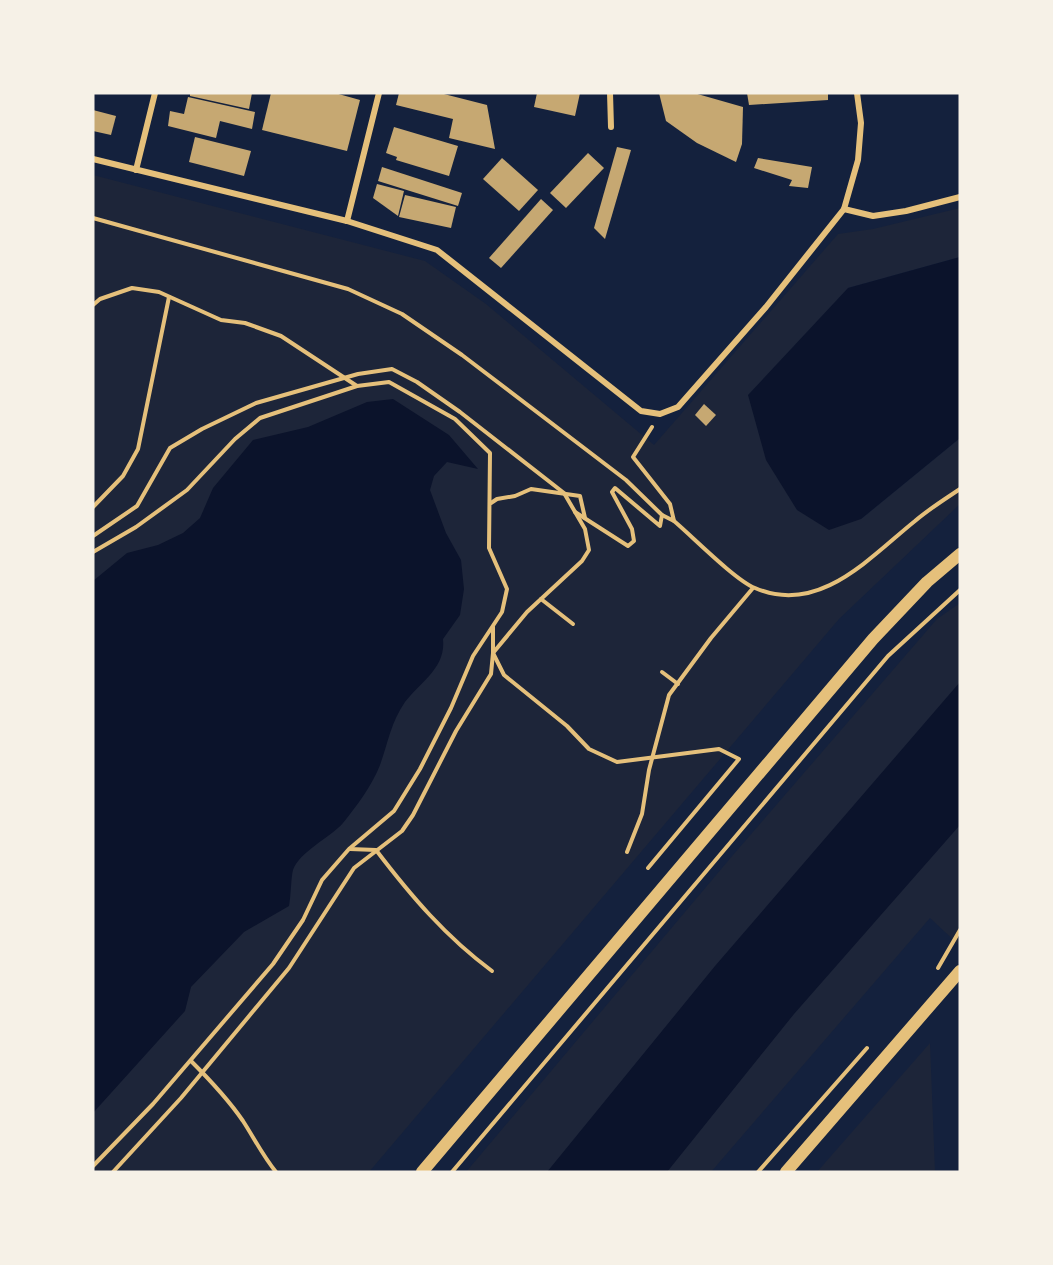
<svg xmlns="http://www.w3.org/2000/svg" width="1053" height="1265" font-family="'Public Sans',sans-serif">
<rect width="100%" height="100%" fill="#14213d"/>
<g fill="#1d2539">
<path d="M93,175l332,86 61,43 168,141 184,-211 35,-5 87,-21v49l-112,31 13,231 99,-81v66l-121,115 -470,553h-276z"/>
<path d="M960,603v343l-30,-28 -219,254h-245l267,-317 204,-236z"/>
<path d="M930,1043l5,129h-118z"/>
</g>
<g fill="#0b132b">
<path d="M960,257v181l-99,81 -32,11 -32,-20 -31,-50 -18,-65 100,-107z"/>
<path d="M393,399l56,36 29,34 -31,-7 -13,14 -4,14 16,43 15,27 3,29 -4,26 -17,24c3,29 -22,42 -38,63 -14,20 -17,41 -25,63 -7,19 -24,42 -37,58 -12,14 -44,29 -50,47 -2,7 -2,26 -4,36l-45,26 -53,55 -6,24 -92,102v-532l34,-28 31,-8 25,-12 17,-15 13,-30 40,-48 55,-13 59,-25z"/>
<path d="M960,682v143l-166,189 -127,158h-120l168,-206z"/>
</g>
<g fill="#c6a872">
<path d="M190,93h62l-3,16 -59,-13z"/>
<path d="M271,93h64l25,7 -13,51 -85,-21z"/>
<path d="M399,93h41l47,12 8,44 -46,-11 4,-19 -57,-14z"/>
<path d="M537,93h43l-5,23 -41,-9z"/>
<path d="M659,93h35l49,14 -1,37 -6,18 -39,-19 -31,-22z"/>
<path d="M747,93h81v7l-79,5z"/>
<path d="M188,97l67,15 -3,17 -32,-8 -4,17 -48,-12 2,-15 14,3z"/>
<path d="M93,110l23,6 -5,19 -18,-4z"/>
<path d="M394,127l64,19 -9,30 -53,-16 1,-3 -11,-4z"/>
<path d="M195,137l56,14 -7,25 -55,-14z"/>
<path d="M617,147l14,3 -26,89 -11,-11z"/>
<path d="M588,153l16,15 -38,40 -16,-15z"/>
<path d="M502,158l36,32 -19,21 -36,-32z"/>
<path d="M758,158l54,9 -4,21 -19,-2 3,-6 -38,-12z"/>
<path d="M382,167l80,26 -4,13 -80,-25z"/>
<path d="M377,184l27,7 -6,25 -25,-18z"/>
<path d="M405,195l51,12 -5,21 -52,-11z"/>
<path d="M541,199l12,11 -52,58 -12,-10z"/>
<path d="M704,404l12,11 -10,11 -11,-11z"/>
</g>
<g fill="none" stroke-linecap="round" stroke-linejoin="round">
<g stroke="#e5c07b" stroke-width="4">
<path d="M93,218l255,71 54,25 60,41 164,125 36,35 -2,11 -45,-38 -3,4 20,37 2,12 -6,5 -53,-34"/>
<path d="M93,305l7,-6 32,-11 27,4 62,28 24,3 36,13 76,50"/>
<path d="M652,427l-19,30 37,47 4,17 -12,-6"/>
<path d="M491,503l6,-4 18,-3 16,-7 49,7 5,22"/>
<path d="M93,507l30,-31 15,-27 31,-152"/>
<path d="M674,521c19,16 61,59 81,67 64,28 115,-31 160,-67 14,-12 30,-22 45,-32"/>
<path d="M93,536l44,-30 33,-58 32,-19 54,-26 102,-29 34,-5 25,13 43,30 104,81 21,36 4,21 -7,11 -55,51 -34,41 -2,21 -35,57 -43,84 -11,16 -48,37 -65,100 -108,130 -68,74"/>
<path d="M93,552l43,-25 51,-37 48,-51 25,-21 97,-32 32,-4 66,37 35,34 -1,95 18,41 -5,23 -29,44 -22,52 -31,61 -26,42 -45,38 -27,31 -19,40 -30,44 -120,140 -60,62"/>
<path d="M541,599l32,25"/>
<path d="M493,627v26l11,22 63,51 22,23 28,13 102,-13 20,10 -91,109"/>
<path d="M662,672l16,12"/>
<path d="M350,849l26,1c35,46 70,87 116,121"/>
<path d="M627,852l15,-38 7,-44 20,-75 42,-57 42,-50"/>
<path d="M938,968l22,-38"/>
<path d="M191,1061c19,19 37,38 52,60 11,17 20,35 33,51"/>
<path d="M452,1172l436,-516 72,-66"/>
<path d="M758,1172l109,-124"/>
</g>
<g stroke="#e5c07b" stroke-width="6">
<path d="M610,93l1,34"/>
<path d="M93,159l254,62 90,29 204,161 19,3 18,-7 88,-100 78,-98 14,-49 3,-37 -4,-30"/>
<path d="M136,170l19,-77"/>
<path d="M844,209l29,7 33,-5 54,-14"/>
<path d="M347,221l32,-128"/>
</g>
<g stroke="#e5c07b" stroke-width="12">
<path d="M422,1172l451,-533 54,-57 33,-28"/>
<path d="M786,1172l174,-201"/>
</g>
</g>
<rect width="1053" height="1265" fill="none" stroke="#f6f1e7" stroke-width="189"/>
</svg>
